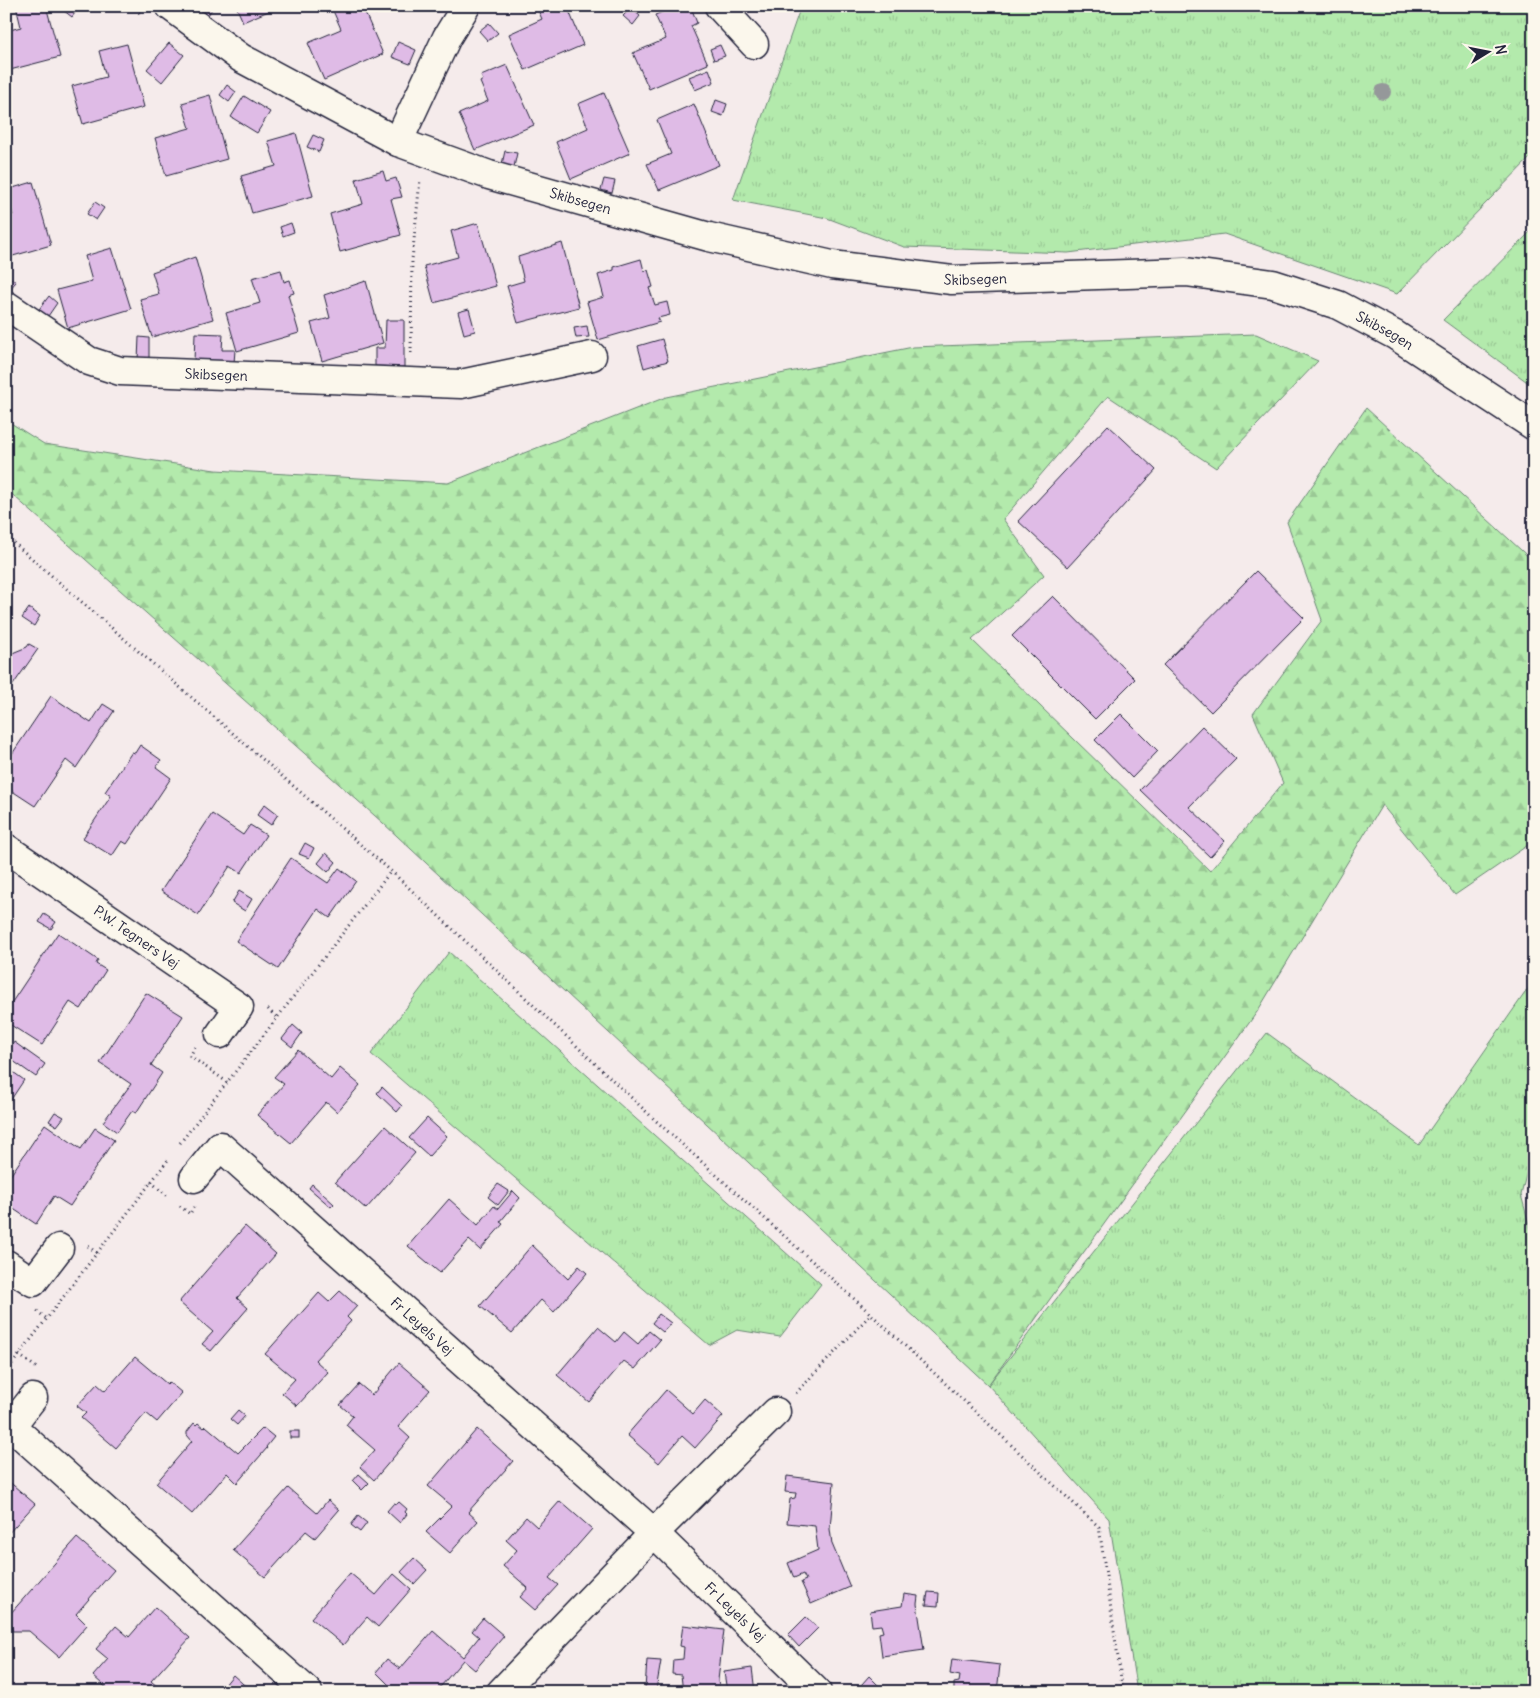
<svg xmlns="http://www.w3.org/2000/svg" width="1540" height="1698" font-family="Delius,sans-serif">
<defs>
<pattern id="grass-tufts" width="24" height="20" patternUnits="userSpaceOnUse" patternTransform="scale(1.25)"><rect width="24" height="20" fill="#b3eaac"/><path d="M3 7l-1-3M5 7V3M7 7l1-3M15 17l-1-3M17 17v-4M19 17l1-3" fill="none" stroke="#9ac895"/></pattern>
<pattern id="forest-firs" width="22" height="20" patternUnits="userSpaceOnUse" patternTransform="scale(1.25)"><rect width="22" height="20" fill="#b3eaac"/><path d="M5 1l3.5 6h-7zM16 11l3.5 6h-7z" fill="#9ac895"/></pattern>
</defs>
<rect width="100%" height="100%" fill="#f5ebeb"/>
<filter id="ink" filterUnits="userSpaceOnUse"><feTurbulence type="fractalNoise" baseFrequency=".02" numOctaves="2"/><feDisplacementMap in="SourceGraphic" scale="10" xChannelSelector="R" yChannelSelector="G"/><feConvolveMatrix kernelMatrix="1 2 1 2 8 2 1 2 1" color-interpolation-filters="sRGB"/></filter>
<g filter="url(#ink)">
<g fill="url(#grass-tufts)" stroke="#6a8674">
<path d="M801,6h733v148l-137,140 -173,-60 -156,19 -164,-6 -77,-29 -94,-18z"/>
<path d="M1534,228v159l-91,-67z"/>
<path d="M449,952l372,332 -41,53 -43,-7 -28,15 -338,-291z"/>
<path d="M1534,980v163l-13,52 13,47v450h-397l-28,-173 -121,-134 279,-352 152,112z"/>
</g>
<path fill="url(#forest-firs)" stroke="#6a8674" d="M1256,334l62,27 -102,107 -108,-72 -105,123 41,56 -72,65 238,231 73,-88 -30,-69 69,-94 -35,-98 79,-114 168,154v279l-79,54 -73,-90 -125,207 -269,373 -605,-562 -377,-334v-69l38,24 171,26 233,13 218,-86 247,-50z"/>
<g fill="#dfbbe6" stroke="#22223b">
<path d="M16,6h30l14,51 -54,14v-40l15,-4z"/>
<path d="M66,6h12l1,1 -7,10 -9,-7z"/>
<path d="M201,6h13l-6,9 -8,-7z"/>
<path d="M236,6h44l-37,16z"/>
<path d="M331,6h31l21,48 -59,26 -16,-37 33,-14z"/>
<path d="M371,6h22l-18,8z"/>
<path d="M536,6h31l16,39 -58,25 -16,-36 33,-15z"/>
<path d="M677,6h6l1,4 7,-3 6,16 -6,3 17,38 -59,25 -16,-36 33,-14 -11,-24z"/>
<path d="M631,8l9,8 -7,9 -10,-9z"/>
<path d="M489,23l9,10 -10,8 -9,-10z"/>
<path d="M398,42l18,8 -6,14 -18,-7z"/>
<path d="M169,43l15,12 -22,27 -15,-13z"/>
<path d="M127,44l17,63 -61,17 -11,-38 34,-9 -7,-26z"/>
<path d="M720,45l5,11 -11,4 -4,-11z"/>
<path d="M507,65l27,60 -59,25 -16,-36 29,-13 -8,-19 3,-2 -2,-4z"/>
<path d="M709,69l5,13 -19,8 -6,-13z"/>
<path d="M227,85l9,7 -7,10 -9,-7z"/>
<path d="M604,93l26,60 -59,26 -15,-37 32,-14 -10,-24z"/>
<path d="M210,95l17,64 -61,17 -11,-38 35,-10 -8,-25z"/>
<path d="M244,96l26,16 -13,21 -26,-16z"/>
<path d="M716,100l11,4 -4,12 -11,-4z"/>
<path d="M694,104l25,61 -60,25 -12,-26 24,-10 -14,-34z"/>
<path d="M296,133l17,63 -61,17 -11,-37 35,-10 -8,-25z"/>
<path d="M313,135l11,5 -5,12 -12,-5z"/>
<path d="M505,151l12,2 -3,14 -12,-3z"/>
<path d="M383,171l3,10 10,-3 6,19 -11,2 10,36 -61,17 -10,-38 33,-10 -7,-25z"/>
<path d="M604,179l11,2 -3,12 -11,-3z"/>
<path d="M33,182l18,63 -45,13v-41l7,-2 -7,-25z"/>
<path d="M95,202l9,6 -8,12 -9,-6z"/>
<path d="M291,223l3,9 -11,4 -3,-9z"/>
<path d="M478,223l18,63 -62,17 -10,-37 34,-9 -7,-26z"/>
<path d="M562,243l17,64 -61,16 -11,-37 17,-5 -6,-24z"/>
<path d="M112,248l19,61 -63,19 -11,-38 35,-9 -7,-25z"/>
<path d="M195,257l18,62 -61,18 -12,-38 19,-5 -7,-22z"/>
<path d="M641,259l3,12 4,-1 5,17 -4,1 6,17 12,-3 3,13 -12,3 2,4 -62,18 -11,-38 17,-5 -6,-22 16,-5v-3z"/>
<path d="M6,270l3,2 -2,3 9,7 -9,10z"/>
<path d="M281,270l3,12 6,-2 4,13 -6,2 11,38 -62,18 -11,-38 34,-10 -8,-25z"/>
<path d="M366,281l17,62 -61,18 -11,-38 19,-5 -6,-23z"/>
<path d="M49,296l8,7 -11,16 -9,-7z"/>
<path d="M469,309l6,22 -11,3 -6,-22z"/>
<path d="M386,320h18v47l-29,-1v-18h10z"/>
<path d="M587,326l2,11 -13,1 -2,-10z"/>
<path d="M195,333l28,1 -1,16h13l-1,13 -40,-1z"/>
<path d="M139,337l10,1v23l-11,-1z"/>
<path d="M662,339l6,22 -24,7 -6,-22z"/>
<path d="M1108,425l48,45 -88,97 -50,-46z"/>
<path d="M1256,571l48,47 -93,94 -48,-47z"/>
<path d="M1053,596l82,83 -40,40 -83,-83z"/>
<path d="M29,608l11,8 -6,10 -12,-8z"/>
<path d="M29,644l9,5 -32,46v-44l4,3 17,-7z"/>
<path d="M51,696l40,27 12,-19 11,7 -38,57 -10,-8 -31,46 -29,-19v-24z"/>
<path d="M1121,714l37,37 -26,27 -37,-38z"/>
<path d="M1202,726l34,33 -47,48 36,34 -15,16 -70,-67z"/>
<path d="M140,745l21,15 -5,7 15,11 -44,66 -5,-3 -10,15 -29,-18 28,-42 -6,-4 27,-40 3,1z"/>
<path d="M265,804l13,10 -7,11 -14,-10z"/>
<path d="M212,814l31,21 7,-10 16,10 -25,38 -11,-7 -32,49 -37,-24z"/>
<path d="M305,843l9,5 -5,10 -10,-4z"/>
<path d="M326,853l10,9 -8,10 -10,-9z"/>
<path d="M291,858l37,25 11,-15 17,13 -26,37 -12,-9 -40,60 -42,-28z"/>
<path d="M239,891l13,8 -7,12 -13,-8z"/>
<path d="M44,914l12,8 -5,7 -12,-7z"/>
<path d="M58,933l40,27 -2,4 10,6 -25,39 -11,-7 -28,43 -36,-23v-11z"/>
<path d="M146,993l37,23 -32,49 11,8 -26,40 -4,-2 -15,21 -14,-10 28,-38 -31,-21z"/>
<path d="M293,1025l9,8 -10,14 -10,-8z"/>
<path d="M14,1042l31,22 -9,13 -30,-21z"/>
<path d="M298,1050l33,29 9,-11 20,17 -23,27 -11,-10 -35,41 -34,-28 27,-31 -10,-7z"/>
<path d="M13,1072l11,8 -18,27v-25z"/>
<path d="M382,1087l20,19 -5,6 -20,-19z"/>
<path d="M55,1112l9,5 -7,9 -8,-5z"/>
<path d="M427,1118l20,18 -18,20 -20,-18z"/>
<path d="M45,1124l36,25 14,-21 19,12 -44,66 -16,-10 -18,28 -30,-20v-22z"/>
<path d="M385,1126l30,27 -49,56 -31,-27z"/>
<path d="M312,1184l22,20 -3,3 -22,-19z"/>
<path d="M498,1184l11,7 -11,14 -10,-8z"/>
<path d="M513,1191l7,7 -20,24 3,2 -23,26 -11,-10 -29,33 -32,-27 41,-47 29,26 16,-19 4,3z"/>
<path d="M245,1226l31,28 -39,44 11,10 -37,43 -9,-7 11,-12 -34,-30z"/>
<path d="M532,1245l36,34 11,-13 8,7 -33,39 -13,-12 -29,33 -32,-27z"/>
<path d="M340,1291l17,15 -10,11 4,4 -36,39 13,12 -31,34 -15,-13 13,-14 -30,-25 54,-61 10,9z"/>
<path d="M659,1314l12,9 -8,9 -11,-9z"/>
<path d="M598,1327l18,15 8,-10 14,12 11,-13 11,9 -25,29 -11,-8 -35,41 -32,-27z"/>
<path d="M135,1357l32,27 2,-2 13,11 -25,29 -11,-9 -30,35 -35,-30 5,-5 -9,-7 20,-22 8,7z"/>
<path d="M399,1363l31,27 -32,37 12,11 -36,42 -14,-13 15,-17 -29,-25 7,-9 -13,-11 19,-21 13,11z"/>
<path d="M666,1390l27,24 12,-14 18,16 -28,32 -13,-12 -23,27 -32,-28z"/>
<path d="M238,1410l7,6 -8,9 -7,-6z"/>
<path d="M194,1423l2,2 2,-2 6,5 2,-2 32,27 25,-25 11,9 -8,10 1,1 -30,35 -10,-10 -35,41 -36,-31 36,-42 -5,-6v-3z"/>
<path d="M477,1429l36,32 -45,51 10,9 -28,32 -24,-21 26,-26 -24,-20z"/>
<rect x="290" y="1431" width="9" height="7"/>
<path d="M359,1474l10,9 -7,7 -9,-9z"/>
<path d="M787,1476l47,6 -4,47 2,15 18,43 -39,17 -10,-22 5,-2 -3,-6 -9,4 -6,-15 30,-13 -3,-24 -28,-3 3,-24 5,-1 1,-5 -11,-1z"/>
<path d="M6,1479l29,25 -29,32z"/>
<path d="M288,1488l29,25 11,-13 11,10 -24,28 -9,-7 -41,46 -32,-27z"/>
<path d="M560,1501l32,28 -43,49 9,7 -23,25 -15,-13 8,-9 -25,-22 14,-16 -11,-10 20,-23 11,10z"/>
<path d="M399,1502l8,7 -2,3 2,2 -7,9 -13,-12 7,-8 3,1z"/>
<path d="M358,1516l9,7 -7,9 -9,-7z"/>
<path d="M77,1538l37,32 -38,44 11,11 -28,32 -30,-26h-17l-2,-17z"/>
<path d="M414,1558l13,12 -13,14 -13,-12z"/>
<path d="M350,1573l26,22 18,-21 17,15 -33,38 -11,-10 -24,28 -32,-27z"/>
<path d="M928,1592l11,1 -1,13 -12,-1z"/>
<path d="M904,1594l14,2 -1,8 7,46 -42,6 -3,-23 4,-1 -2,-7 -9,1 -2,-15 32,-5z"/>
<path d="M155,1607l35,31 -39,43 10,9 -2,2h-48l-18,-16 15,-17 -12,-10 20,-23 13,11z"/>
<path d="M806,1617l12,11 -19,19 -11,-12z"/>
<path d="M483,1618l21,18 -29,34 -12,-10 -27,32h-40l-20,-20 11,-13 13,10 33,-38 30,26 16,-20 -7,-6z"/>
<path d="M683,1625l41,5 -6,50 2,12h-37l-2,-17 -9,-1 1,-14 10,-1 1,-12 -4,-1z"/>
<path d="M952,1659l48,6 -3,27h-43v-9l5,-1 1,-6 -10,-2z"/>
<path d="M647,1660l14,1 -5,29 -11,-1z"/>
<path d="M752,1668l3,24h-28l-3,-20z"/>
<path d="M233,1675l19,17h-33z"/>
<path d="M869,1676l11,11 -5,5h-20z"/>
</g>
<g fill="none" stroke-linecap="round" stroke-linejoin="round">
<g stroke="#22223b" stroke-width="31">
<g id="minor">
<path id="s1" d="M170,6l71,52 157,84 91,33 220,62 123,28 120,15 234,-8 87,12 65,21 57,30 139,91"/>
<path d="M719,6l35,38"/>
<path d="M398,142l49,-105 19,-31"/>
<path id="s2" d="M6,305l83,56 31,10 341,13 131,-28"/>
<path id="s3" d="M6,848l233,159 -19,27"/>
<path id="s4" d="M194,1178l26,-32 434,387 163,159"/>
<path d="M6,1264l27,18 26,-34"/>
<path d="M33,1398l-22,28 297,266"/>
<path d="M501,1692l153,-159 122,-121"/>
</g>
</g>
<g stroke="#22223b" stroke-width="3" stroke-dasharray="1 4" stroke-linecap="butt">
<path d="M131,6l10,8"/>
<path d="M411,353l1,-93 8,-80"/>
<path d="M1528,456l6,4"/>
<path d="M6,536l385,335 263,248 217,195 228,213 24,165"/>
<path d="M268,1009l8,8"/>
<path d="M195,1047l-5,9 37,26"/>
<path d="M180,1143l211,-272"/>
<path d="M151,1182l18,15"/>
<path d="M180,1206l10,8 4,-7"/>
<path d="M88,1246l9,7"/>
<path d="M37,1311l10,8"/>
<path d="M19,1355l18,13"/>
<path d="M6,1372l162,-212"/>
<path d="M796,1393l75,-79"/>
</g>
<use href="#minor" stroke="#fbf7ec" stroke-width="28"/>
</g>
<circle fill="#95989a" cx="1383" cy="92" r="8"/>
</g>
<g text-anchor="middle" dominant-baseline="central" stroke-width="4.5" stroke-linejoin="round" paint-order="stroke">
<g font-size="14" fill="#22223b" stroke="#fbf7ec">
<text stroke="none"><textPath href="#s1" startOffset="458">Skibsegen</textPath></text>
<text stroke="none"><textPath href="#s1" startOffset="862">Skibsegen</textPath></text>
<text stroke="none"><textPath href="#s1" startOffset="1282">Skibsegen</textPath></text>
<text stroke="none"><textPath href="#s2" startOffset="229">Skibsegen</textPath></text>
<text stroke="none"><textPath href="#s3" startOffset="158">P.W. Tegners Vej</textPath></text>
<text stroke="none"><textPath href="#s4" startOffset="312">Fr Leyels Vej</textPath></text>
<text stroke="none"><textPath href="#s4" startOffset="736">Fr Leyels Vej</textPath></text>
</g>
</g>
<rect width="1540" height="1698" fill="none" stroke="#fbf7ec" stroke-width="25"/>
<rect x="12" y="12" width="1515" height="1673" fill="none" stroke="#22223b" stroke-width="2" filter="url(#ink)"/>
<g transform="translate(1488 52) rotate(80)" stroke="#fbf7ec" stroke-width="4" paint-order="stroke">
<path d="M0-4L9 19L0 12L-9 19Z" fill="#22223b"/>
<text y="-8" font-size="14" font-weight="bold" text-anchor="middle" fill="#22223b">N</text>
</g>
</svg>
